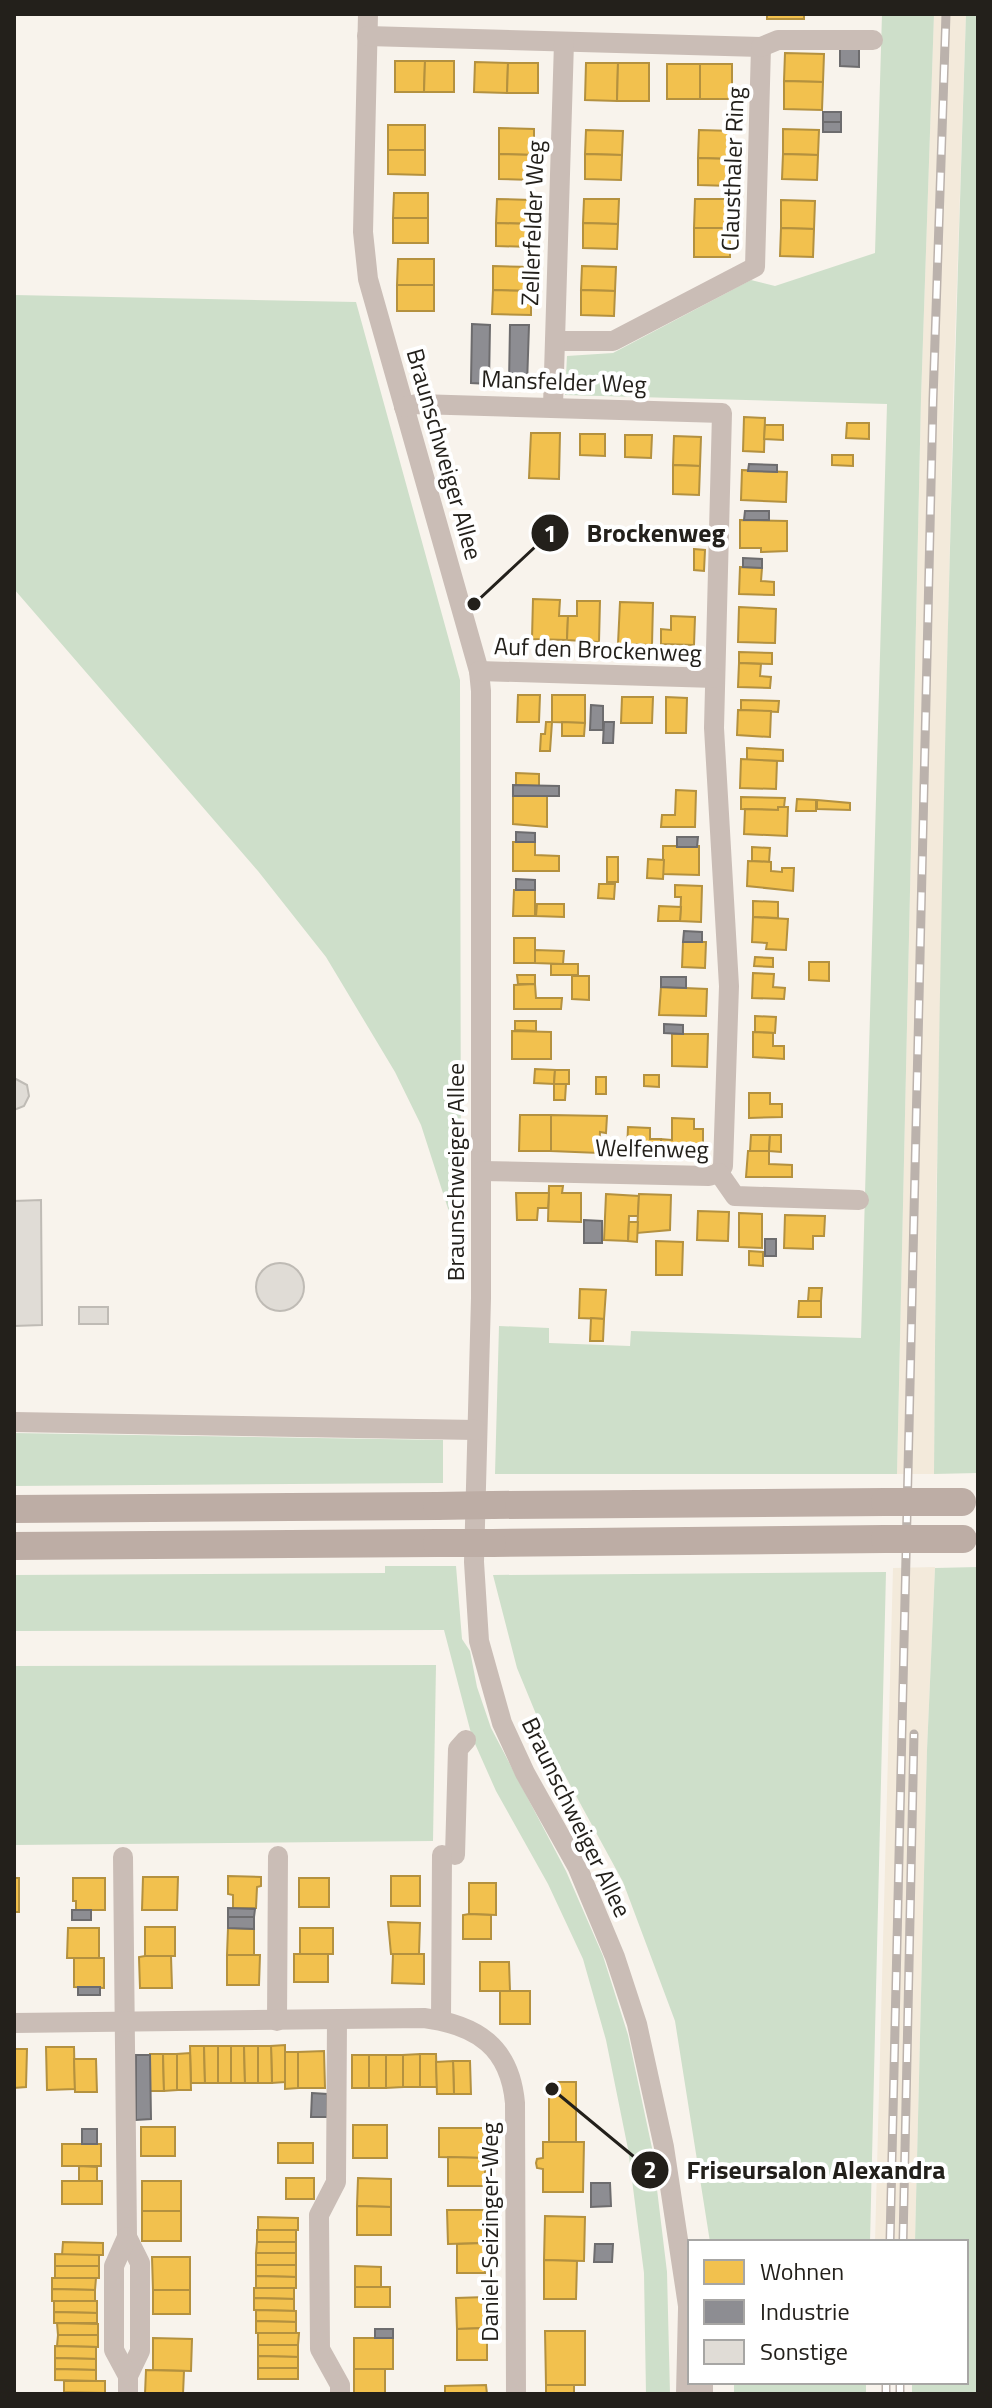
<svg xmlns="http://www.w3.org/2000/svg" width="992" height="2408" font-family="'Titillium Web',sans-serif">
<rect width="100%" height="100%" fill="#f8f3ec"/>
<g fill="#f3eadb">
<path d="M934,14h32l-13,386 -17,807 -2,267h-37l24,-1075z"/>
<path d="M935,1567l-8,183 -12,492h-40l18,-674z"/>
</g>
<g fill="#cedfca">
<path d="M882,14h52l-13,385 -24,1075h-402l4,-148 50,2v15l81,3 1,-15 230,7 26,-934 -322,-9 2,-39 46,-3 138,-73 24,6 100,-33z"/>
<path d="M966,14h12v1459l-44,1c3,-487 16,-974 32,-1460z"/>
<path d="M14,295l342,7 104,378 1,543 -10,-5 -30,-93 -26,-53 -69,-115 -68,-86 -244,-282z"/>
<path d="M14,1433l429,7v43l-429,3z"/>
<path d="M385,1566h71l6,73 8,12 7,36 14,41 75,143 37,85 25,79 24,113 15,124 3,122h-24l-2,-121 -16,-124 -22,-109 -23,-81 -35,-75 -52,-93 -24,-54 -28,-107 -430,1v-56l371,-2z"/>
<path d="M978,1567v827h-66v-12h54v-140h-51l12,-492 8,-182z"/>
<path d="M886,1572l-16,670h-160l-35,-221 -52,-139 -73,-134 -33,-80 -24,-93z"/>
<path d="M436,1665l-3,176 -419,4v-179z"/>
<rect x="734" y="2382" width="132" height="12"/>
</g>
<g fill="#f2c14e" stroke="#b4913f" stroke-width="2">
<rect x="767" y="14" width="37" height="5"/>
<path d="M785,53l39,1 -1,28 -39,-1z"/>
<path d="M395,61h30l-1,31h-29z"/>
<path d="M425,61h29v31h-30z"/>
<path d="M475,62l33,1 -1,30 -33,-1z"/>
<path d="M508,63h30v30h-31z"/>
<path d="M586,63h32l-1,38 -32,-1z"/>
<path d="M618,63h31v38h-32z"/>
<rect x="667" y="64" width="33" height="35"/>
<rect x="700" y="64" width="32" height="35"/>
<path d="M784,81l39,1 -1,28 -38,-1z"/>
<rect x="388" y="125" width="37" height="25"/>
<path d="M499,128l35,1v26l-35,-1z"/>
<path d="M783,129l36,1 -1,25 -35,-1z"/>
<path d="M586,130l37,1 -1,24 -37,-1z"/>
<path d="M699,130l34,1 -1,28 -34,-1z"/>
<path d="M388,150h37v25l-37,-1z"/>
<path d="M499,154l35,1 -1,25 -34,-1z"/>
<path d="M585,154l37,1 -1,25 -36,-1z"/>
<path d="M783,154l35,1 -1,25 -35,-1z"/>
<path d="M698,158l34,1 -1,27 -33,-1z"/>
<path d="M394,193h34v25h-35z"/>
<path d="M497,199l35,1v24l-36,-1z"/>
<path d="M584,199h35l-1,25 -35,-1z"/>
<path d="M695,199h36l-1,29h-36z"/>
<path d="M781,200l34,1 -1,28 -33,-1z"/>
<rect x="393" y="218" width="35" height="25"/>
<path d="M496,223l36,1v23l-36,-1z"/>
<path d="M583,223l35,1 -1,25 -34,-1z"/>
<rect x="694" y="228" width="36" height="29"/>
<path d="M781,228l33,1 -1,28 -33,-1z"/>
<path d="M398,259h36v26h-37z"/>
<path d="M493,266l39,1 -1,24 -38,-1z"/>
<path d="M582,266l34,1 -1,24 -34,-1z"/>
<rect x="397" y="285" width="37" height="26"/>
<path d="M493,290l38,1v24l-39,-1z"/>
<path d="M581,290l34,1 -1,25 -33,-1z"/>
<path d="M744,417l21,1 -1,34 -21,-1z"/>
<path d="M847,423h22v16l-23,-1z"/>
<path d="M765,425h18v15l-19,-1z"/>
<path d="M531,433h29l-1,46 -30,-1z"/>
<path d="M580,434h25v22l-25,-1z"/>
<path d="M625,435h27l-1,23 -26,-1z"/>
<path d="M674,436l27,1 -1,29 -27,-1z"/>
<path d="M832,455h21v11l-21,-1z"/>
<path d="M673,465l27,1 -1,29 -26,-1z"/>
<path d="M742,470l45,2 -1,30 -45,-2z"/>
<path d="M740,520l47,1v30l-26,1v-4h-21z"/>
<path d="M694,549l11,1 -1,21 -10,-1z"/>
<path d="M740,567l22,1 -1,13 13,1v13l-35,-1z"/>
<path d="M533,599l27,1 -1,16h9l-1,24 -35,-1z"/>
<path d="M577,601h23l-1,41 -32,-2 1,-24h9z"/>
<path d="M620,602l33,1 -1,42 -34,-1z"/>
<path d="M739,607l37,2 -1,34 -37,-1z"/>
<path d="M671,616l24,1 -1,28 -33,-1v-15l10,1z"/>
<path d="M739,652l33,1v11l-33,-1z"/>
<path d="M739,663l22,1 -1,12 11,1 -1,11 -32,-1z"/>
<path d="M518,695h22l-1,27h-22z"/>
<path d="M552,695h33v28l-33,-1z"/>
<path d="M622,697h31l-1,26h-31z"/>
<path d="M666,697l21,1 -1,35h-20z"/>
<path d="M741,700l38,1 -1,11 -37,-2z"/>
<path d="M738,710l33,1 -1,26 -33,-2z"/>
<path d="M546,722h6l-2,29h-10l1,-17h4z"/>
<path d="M562,722l23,1 -1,13h-22z"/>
<path d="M747,748l36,2v11l-36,-1z"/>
<path d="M741,759l36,2 -1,28 -36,-1z"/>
<path d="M516,773l23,1v12l-23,-1z"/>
<path d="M676,790l20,1 -1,36h-34l1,-12h13z"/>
<path d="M513,796h34v31l-34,-3z"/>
<path d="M741,797l44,1 -1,9h-6v3l-37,-1z"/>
<path d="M797,799l19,1v11h-20z"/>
<path d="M817,800l33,3v7l-33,-1z"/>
<path d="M778,807h10l-1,29 -43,-2 1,-25 33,1z"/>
<path d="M513,842h22v13l24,1v15h-46z"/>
<path d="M663,846h36v29l-36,-1z"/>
<path d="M752,847l18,1 -1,14 -17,-1z"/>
<rect x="607" y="857" width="11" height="25"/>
<path d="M648,859l16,1 -1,19 -16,-1z"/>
<path d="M748,861l23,1v9l11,1v-4h12l-1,23 -46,-5z"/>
<path d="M599,884h16l-1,15 -16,-1z"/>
<path d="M675,885l27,1 -1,36 -21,-1 1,-24h-6z"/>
<path d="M514,890h21v26h-22z"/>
<path d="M753,901l25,1v16l-25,-1z"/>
<path d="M537,904h27v13l-28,-1z"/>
<path d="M659,906l22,1 -1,14h-22z"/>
<path d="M753,917l35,2 -2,31 -20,-1 1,-6 -15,-1z"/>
<rect x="514" y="938" width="21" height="25"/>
<path d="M683,942h23l-1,26 -23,-1z"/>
<path d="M535,950l29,1 -1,13 -28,-1z"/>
<path d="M755,957l18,1v9l-19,-1z"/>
<path d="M809,962h20v19l-20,-1z"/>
<rect x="551" y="964" width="27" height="11"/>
<path d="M753,973l21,1 -1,13 12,1 -1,11 -32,-1z"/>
<path d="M517,975h18v9h-17z"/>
<path d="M572,976h17v24l-17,-1z"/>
<path d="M535,984l1,14h26l-1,11h-47v-24z"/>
<path d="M661,987l46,2 -1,27 -47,-1z"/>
<path d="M755,1016l21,1 -1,16 -20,-1z"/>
<path d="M515,1021h21v10l-21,-1z"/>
<path d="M512,1031l39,1v27h-39z"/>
<path d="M753,1032l20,1v13h11v13l-31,-2z"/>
<path d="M672,1034h36l-1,33 -35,-1z"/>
<path d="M535,1069l20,1 -1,14 -20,-1z"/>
<path d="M555,1070h14v14h-15z"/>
<path d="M644,1075h15v12l-15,-1z"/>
<rect x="596" y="1077" width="10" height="17"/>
<path d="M554,1084h12l-1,16h-11z"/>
<path d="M749,1093h21v11h12v13l-33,1z"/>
<path d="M520,1115h31v36h-32z"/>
<path d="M551,1115l56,1 -1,17 -6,-1 -1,21 -48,-2z"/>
<path d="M672,1118l22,1v10h9v25l-42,-1v-14l11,1z"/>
<path d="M628,1127l22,1v11h11v14l-34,-1z"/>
<path d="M751,1135h19l-1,16h-19z"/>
<path d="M770,1135h11v17l-12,-1z"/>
<path d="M748,1151h21v13l23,1v12h-46z"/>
<path d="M549,1186h14l-1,7h19v29l-33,-1z"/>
<path d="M516,1193h33l-1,15h-10l-1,12h-20z"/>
<path d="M606,1194l33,2 -1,20h-9l-1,25 -24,-1z"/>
<path d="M639,1194l32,1 -1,35 -33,3z"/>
<path d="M698,1211l31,1 -1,29 -31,-1z"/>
<path d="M739,1213l23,1v34l-23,-1z"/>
<path d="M785,1215l40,1 -1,20h-11v13l-29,-1z"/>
<path d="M629,1222h9l-1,20 -9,-1z"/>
<path d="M656,1241l27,1 -1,33h-26z"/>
<path d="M749,1251l14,1v14l-14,-1z"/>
<path d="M809,1288h13l-1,13h-13z"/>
<path d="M580,1289l26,1 -2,29 -25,-1z"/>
<path d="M799,1301h22v16h-23z"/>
<path d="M591,1318l13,1 -1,22h-13z"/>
<path d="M228,1876l33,1v9l-4,1 -1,21h-23v-13l-5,-1z"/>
<rect x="391" y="1876" width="29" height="30"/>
<path d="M143,1877h35l-1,33h-35z"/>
<rect x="14" y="1878" width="5" height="34"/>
<path d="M73,1878h32v32h-29v-9h-3z"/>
<rect x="299" y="1878" width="30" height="29"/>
<path d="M469,1883h27v32l-27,-1z"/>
<path d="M469,1914l22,1v24h-28v-24z"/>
<path d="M388,1922l32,1 -1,31h-28z"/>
<rect x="145" y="1927" width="30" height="29"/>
<path d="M68,1928h31v30h-32z"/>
<path d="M228,1928l26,1v26h-27z"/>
<rect x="300" y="1928" width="33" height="26"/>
<rect x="294" y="1954" width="34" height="28"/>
<path d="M393,1954h31v30l-32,-1z"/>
<path d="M227,1955h33l-1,30h-32z"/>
<path d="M145,1956h26l1,32h-32l-1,-31z"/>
<path d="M74,1958h30v30l-30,-1z"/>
<path d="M480,1962h29l1,29h-30z"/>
<rect x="500" y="1991" width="30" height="33"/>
<path d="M285,2045v37l-13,1 -1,-37z"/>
<path d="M190,2046h14l1,37h-14z"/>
<path d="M204,2046h14v37h-13z"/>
<rect x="218" y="2046" width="13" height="37"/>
<path d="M231,2046h13l1,37h-14z"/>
<path d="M244,2046h14v37h-13z"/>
<path d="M258,2046h13l1,37h-14z"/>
<path d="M46,2047h28l1,42 -28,1z"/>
<path d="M14,2049h13l-1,38 -12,1z"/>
<path d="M324,2051l1,37h-27v-36z"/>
<path d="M285,2052h13v36l-13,1z"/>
<path d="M190,2053l1,37h-14v-36z"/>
<path d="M150,2054h13l1,37h-14z"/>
<path d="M163,2054h14v36l-13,1z"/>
<path d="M420,2054v33h-17v-32z"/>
<path d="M420,2054h16l1,33h-17z"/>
<rect x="352" y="2055" width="17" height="33"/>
<rect x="369" y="2055" width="17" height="33"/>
<path d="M386,2055h17v32l-17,1z"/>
<path d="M74,2059h22l1,33h-22z"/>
<path d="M453,2061h17l1,33h-17z"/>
<path d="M453,2061l1,33h-17l-1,-32z"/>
<rect x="549" y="2082" width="27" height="61"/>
<rect x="353" y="2125" width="34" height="33"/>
<rect x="141" y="2127" width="34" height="29"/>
<path d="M439,2128h46v20l-4,-1v11l-42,-1z"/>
<path d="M543,2142h41l-1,50h-40v-23l-6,-1 -1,-5 1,-4 6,-1z"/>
<rect x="278" y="2143" width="35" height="20"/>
<rect x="62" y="2144" width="39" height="22"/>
<path d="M448,2157l37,1v28h-37z"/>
<path d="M79,2166l18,1v14h-18z"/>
<rect x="286" y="2178" width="28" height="21"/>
<path d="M358,2178l33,1v28l-34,-1z"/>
<rect x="62" y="2181" width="40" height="23"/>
<rect x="142" y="2181" width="39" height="30"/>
<path d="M357,2206l34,1v28h-34z"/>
<path d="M447,2210h38v33l-37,1z"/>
<rect x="142" y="2211" width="39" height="30"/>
<path d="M545,2216l40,1 -1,44 -40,-1z"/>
<path d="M258,2217l40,1v12h-40z"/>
<rect x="257" y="2230" width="39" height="12"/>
<path d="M63,2242l40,1v12h-41z"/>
<path d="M257,2242h39v11h-40z"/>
<path d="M485,2243v30h-28v-29z"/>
<rect x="256" y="2253" width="40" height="12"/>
<path d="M55,2254l44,1v11h-44z"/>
<path d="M152,2257h38v33h-37z"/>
<path d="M544,2260l33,1 -1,38h-32z"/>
<path d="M256,2265h40v12l-40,-1z"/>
<rect x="55" y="2266" width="44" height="12"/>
<path d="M355,2266l26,1v20h-26z"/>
<path d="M256,2276l40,1v11h-40z"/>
<path d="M52,2278h44l-1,12 -43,-1z"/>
<rect x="355" y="2287" width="35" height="20"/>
<path d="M254,2288h40v11l-40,-1z"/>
<path d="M52,2289l43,1v11h-43z"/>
<rect x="153" y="2290" width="37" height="24"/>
<path d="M486,2297l1,31 -30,1 -1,-31z"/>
<path d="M254,2298l40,1v12l-40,-1z"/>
<path d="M54,2301h43v12l-43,-1z"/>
<path d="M256,2310l40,1v11l-40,-1z"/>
<path d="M54,2312l43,1v10h-43z"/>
<path d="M256,2321l40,1v11h-40z"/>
<path d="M57,2323l41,1v11h-40z"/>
<path d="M487,2328v32h-30v-31z"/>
<path d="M545,2331h40v54h-39z"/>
<path d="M258,2333h41l-1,12h-40z"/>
<path d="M58,2335h40v12l-41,-1z"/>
<path d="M153,2338l39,1 -1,32 -38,-1z"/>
<rect x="354" y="2338" width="39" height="31"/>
<path d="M258,2345h40v12l-40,-1z"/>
<path d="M55,2346l41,1v12l-41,-1z"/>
<path d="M258,2356l40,1v11h-40z"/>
<path d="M55,2358l41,1v11l-41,-1z"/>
<rect x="258" y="2368" width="40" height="11"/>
<path d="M55,2369l41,1v11l-41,-1z"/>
<rect x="354" y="2369" width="31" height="25"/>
<path d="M146,2370l38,1 -1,23h-38z"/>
<path d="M64,2381h41v12l-41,-1z"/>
<path d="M486,2385l1,9h-42v-8z"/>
<rect x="546" y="2385" width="28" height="9"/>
</g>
<g fill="#8d8d92" stroke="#6d6c6e" stroke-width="2">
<path d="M840,48l19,1v18l-19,-1z"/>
<rect x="823" y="112" width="18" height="10"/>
<rect x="823" y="122" width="18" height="10"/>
<path d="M472,324l18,1 -1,59 -18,-1z"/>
<path d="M510,325h19l-2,60 -18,-1z"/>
<path d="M749,464l28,1v7l-29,-1z"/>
<path d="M745,511h24v9h-25z"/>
<path d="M743,558l19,1v9l-19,-1z"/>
<path d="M591,705l12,1v24h-13z"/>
<path d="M604,722h10l-1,21h-10z"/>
<path d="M513,785l46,1v10h-46z"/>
<path d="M516,832l19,1v9h-19z"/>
<path d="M677,837h21l-1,10h-20z"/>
<path d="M516,879l19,1v10h-19z"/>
<path d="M684,931l18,1v10h-19z"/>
<path d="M661,977h25v11l-25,-1z"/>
<path d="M664,1024l19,1v9l-19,-1z"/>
<path d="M584,1220l18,1v22h-18z"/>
<rect x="765" y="1239" width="11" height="17"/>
<path d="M228,1908l27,1 -1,8h-26z"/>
<rect x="72" y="1910" width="19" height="10"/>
<path d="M228,1917h26v12l-26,-1z"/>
<rect x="78" y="1987" width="22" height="8"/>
<path d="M136,2055h14l1,64 -15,1z"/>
<path d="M312,2093l15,1v23h-16z"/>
<rect x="82" y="2129" width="15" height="15"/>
<path d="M591,2183h19l1,23 -20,1z"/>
<path d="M595,2244h18l-1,18h-18z"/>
<rect x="375" y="2329" width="18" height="9"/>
</g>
<g fill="#e0dcd6" stroke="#bfbbb5" stroke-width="2">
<path d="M14,1078l13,7 2,11 -5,10 -10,4z"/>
<path d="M41,1200l1,125 -28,1v-125z"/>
<circle cx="280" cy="1287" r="24"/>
<rect x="79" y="1307" width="29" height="17"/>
</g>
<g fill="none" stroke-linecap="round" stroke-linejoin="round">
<g stroke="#cabdb6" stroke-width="20">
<path d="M368,14l-5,218 5,47 111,392 2,20v607l-7,264 5,79 23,82 23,50 52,93 38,91 22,67 27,123 26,172"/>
<path d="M367,36l394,11 -6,220 -142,74h-58"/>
<path d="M761,47l17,-7h95"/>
<path d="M553,406l11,-364"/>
<path d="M404,407l13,-3 305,9 -8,315 15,258 -6,180 -4,7"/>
<path d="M479,671l236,7"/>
<path d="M482,1171l227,5 10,-3"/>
<path d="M719,1173l16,23 124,4"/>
<path d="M14,1422l462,8"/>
<path d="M455,1855l3,-106 8,-9"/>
<path d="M123,1857l4,380 13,26v88l-12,25"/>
<path d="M337,2020l-1,162 -17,33 1,134 20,36v9"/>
<path d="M441,2020l1,-165"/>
<path d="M277,2021l1,-165"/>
<path d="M14,2023l410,-5c53,7 86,29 91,85l1,291"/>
<path d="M127,2237l-13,29v84l14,26v18"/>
<path d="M703,2382v12"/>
<path d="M686,2394l2,-85"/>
</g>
<g stroke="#bdada5" stroke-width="28">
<path d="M492,1505l393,-3"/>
<path d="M14,1509l423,-3"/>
<path d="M492,1543l393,-4"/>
<path d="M14,1546l423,-3"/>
</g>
<g stroke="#bbb2ac" stroke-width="9">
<g id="rail">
<path d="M890,2242l43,-1842 13,-386"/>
<path d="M903,2242l11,-508"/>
<path d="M886,2394v-12"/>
<path d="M900,2394v-12"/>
</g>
</g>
<use href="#rail" stroke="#fff" stroke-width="6" stroke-dasharray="18" stroke-linecap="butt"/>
<g stroke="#bdada5" stroke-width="28">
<path d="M885,1502h77"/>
<path d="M437,1506l55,-1"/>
<path d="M885,1539h78"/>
<path d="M437,1543h55"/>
</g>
</g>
<g text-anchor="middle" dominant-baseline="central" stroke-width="8" stroke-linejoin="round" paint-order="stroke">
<g font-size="24" fill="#23201b" stroke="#fff">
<text transform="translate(732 169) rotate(-88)">Clausthaler Ring</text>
<text transform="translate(532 223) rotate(-88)">Zellerfelder Weg</text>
<text transform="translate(564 381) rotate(2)">Mansfelder Weg</text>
<text transform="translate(445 454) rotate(74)">Braunschweiger Allee</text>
<text transform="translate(598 649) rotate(2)">Auf den Brockenweg</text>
<text transform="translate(652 1148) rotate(1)">Welfenweg</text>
<text transform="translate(455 1172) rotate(-90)">Braunschweiger Allee</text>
<text transform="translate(577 1817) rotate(64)">Braunschweiger Allee</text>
<text transform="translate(489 2232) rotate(-90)">Daniel-Seizinger-Weg</text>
</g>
</g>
<path fill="none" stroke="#23201b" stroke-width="3" d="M474 604L550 533M552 2089L650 2170"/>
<g fill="#23201b" stroke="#fff" stroke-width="3">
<circle cx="474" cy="604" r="8"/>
<circle cx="552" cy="2089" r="8"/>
<circle cx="550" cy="533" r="20"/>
<circle cx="650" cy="2170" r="20"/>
</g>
<g font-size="24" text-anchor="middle" font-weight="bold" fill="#fff">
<text x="550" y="542">1</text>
<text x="650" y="2178">2</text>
</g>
<g font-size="26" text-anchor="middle" font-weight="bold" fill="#23201b" stroke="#fff" stroke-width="8" stroke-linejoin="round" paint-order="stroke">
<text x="656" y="542">Brockenweg</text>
<text x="816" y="2179">Friseursalon Alexandra</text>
</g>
<rect width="992" height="2408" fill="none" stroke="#23201b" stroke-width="32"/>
<rect x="688" y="2240" width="280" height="144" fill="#ffffff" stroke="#a7a6a4" stroke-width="2"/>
<rect x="704" y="2260" width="40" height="24" fill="#f2c14e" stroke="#a7a6a4" stroke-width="2"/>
<text x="760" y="2280" font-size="24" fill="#23201b">Wohnen</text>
<rect x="704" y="2300" width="40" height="24" fill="#8d8d92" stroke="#a7a6a4" stroke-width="2"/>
<text x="760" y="2320" font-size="24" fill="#23201b">Industrie</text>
<rect x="704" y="2340" width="40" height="24" fill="#e0dcd6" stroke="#a7a6a4" stroke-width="2"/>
<text x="760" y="2360" font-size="24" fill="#23201b">Sonstige</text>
</svg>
